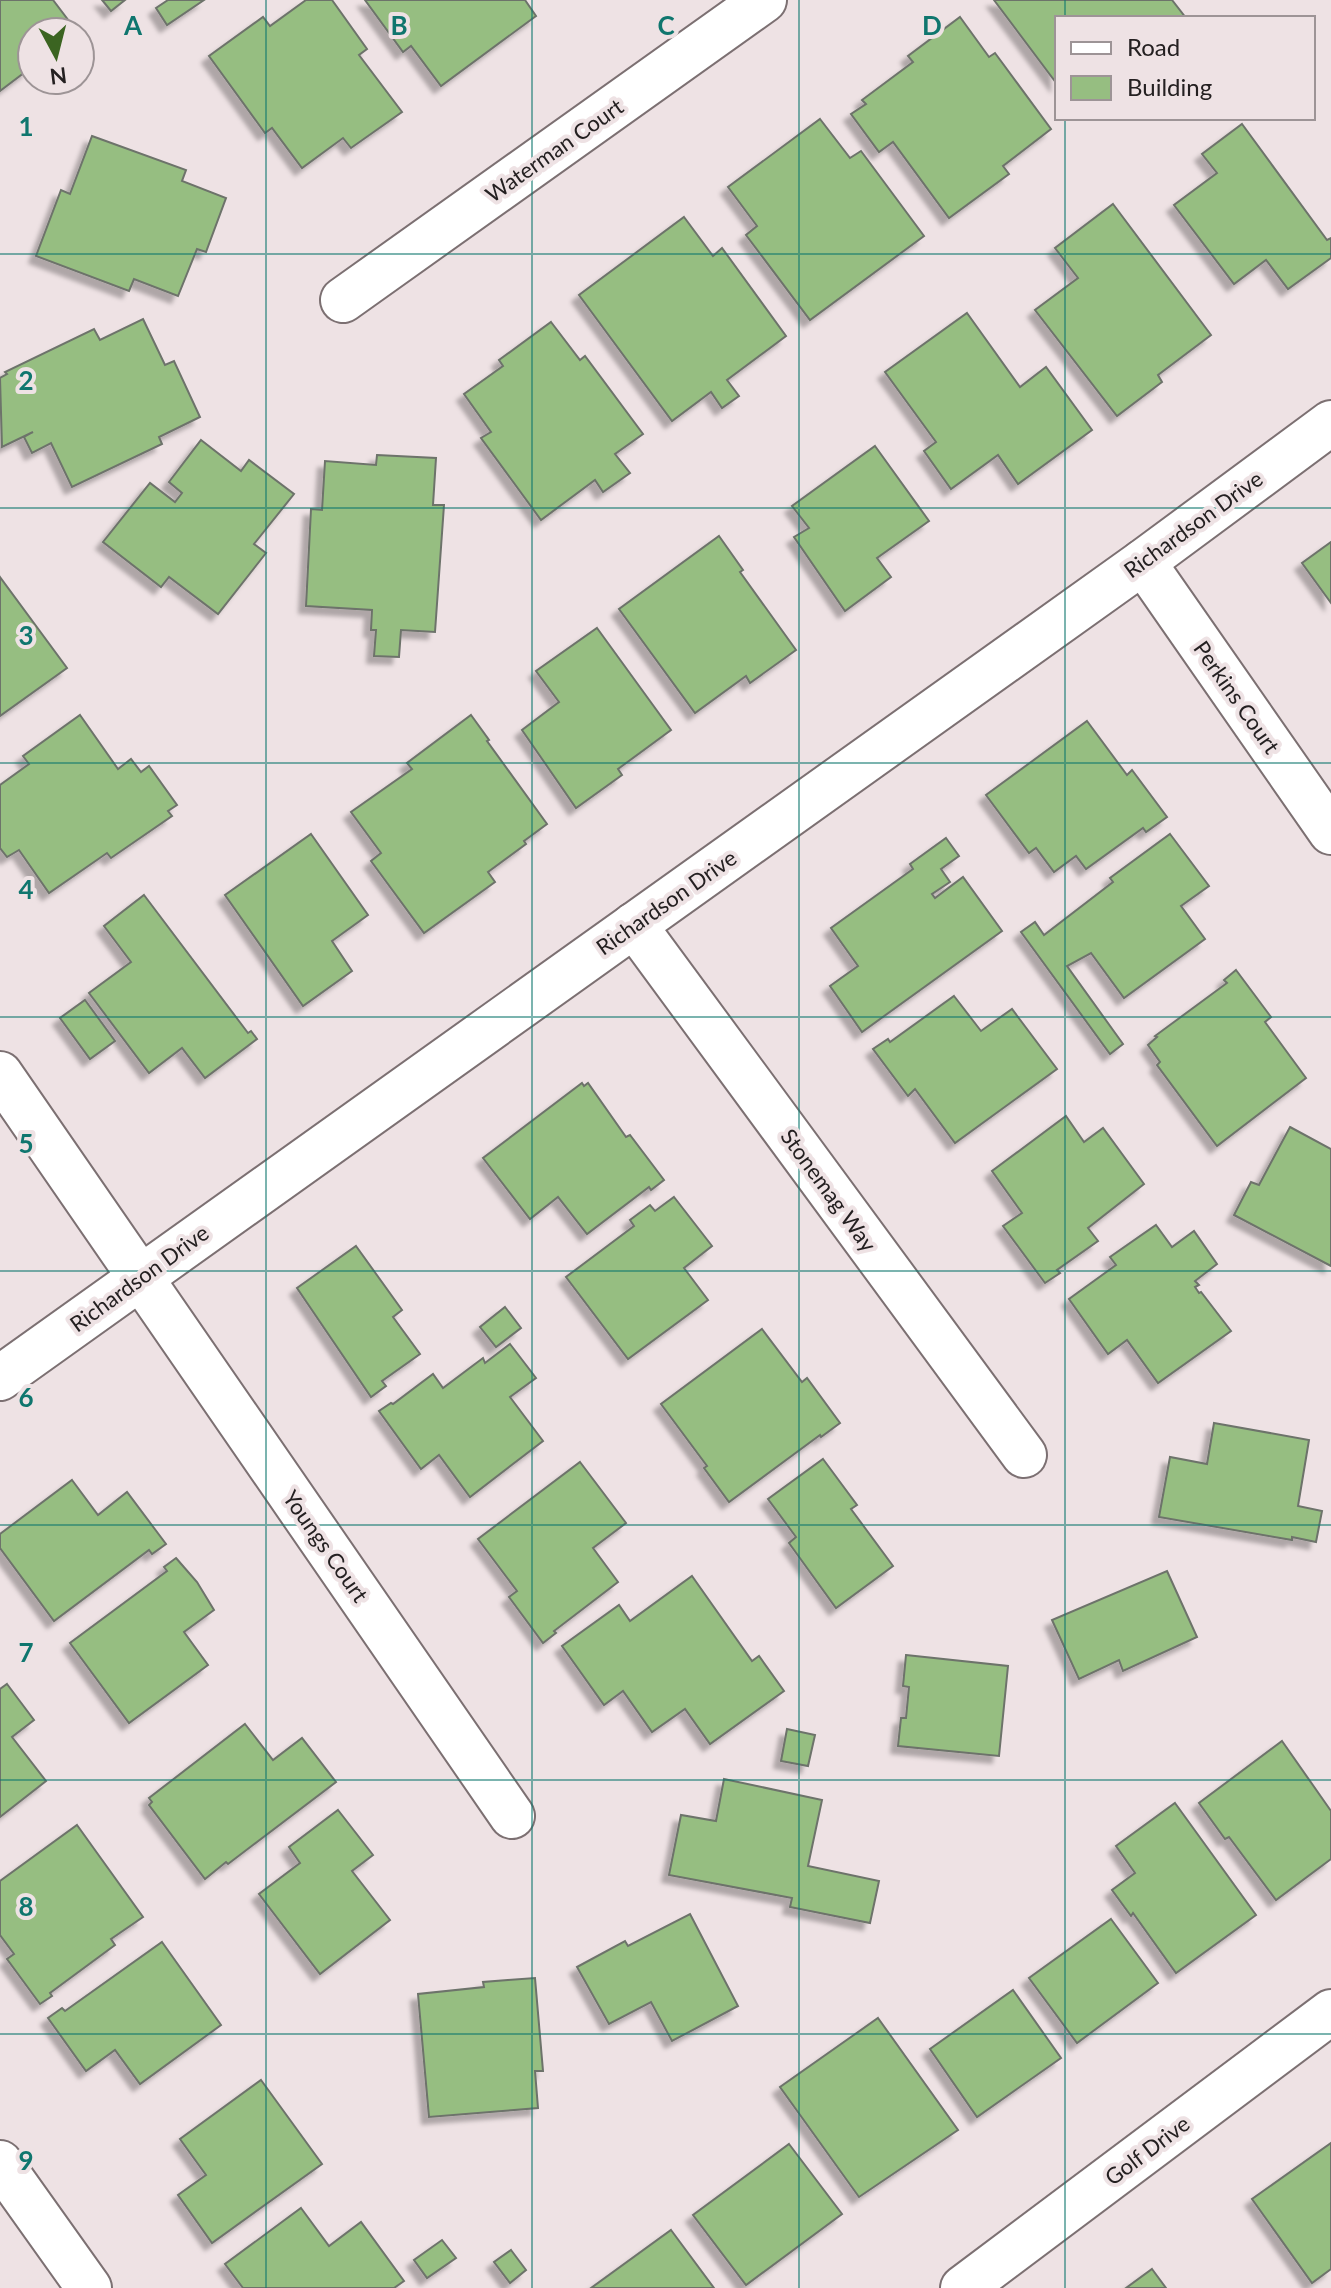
<svg xmlns="http://www.w3.org/2000/svg" width="1331" height="2288" font-family="Lato,sans-serif">
<defs>
<filter id="shadow"><feDropShadow dx="-7" dy="7" stdDeviation="2" flood-color="#0004"/></filter>
</defs>
<rect width="100%" height="100%" fill="#eee2e4"/>
<g fill="#96be81" stroke="#6d736b" stroke-width="2" filter="url(#shadow)">
<path d="M0,0h53l19,25 -10,7h-30v22l-9,6 6,9 -29,22z"/>
<path d="M102,0h23l-14,11z"/>
<path d="M168,0h36l-37,25 -11,-17z"/>
<path d="M306,0h26l35,49 -8,6 43,57 -51,36 -8,-10 -41,30 -30,-40 -7,5 -56,-77 54,-39 7,9z"/>
<path d="M365,0h160l11,16 -95,70 -30,-40 -8,6z"/>
<path d="M994,0h178l14,18h-129v66z"/>
<path d="M960,17l29,40 6,-4 56,76 -48,37 6,8 -60,44 -56,-76 -14,10 -28,-38 15,-10 -4,-4 51,-38 -5,-6z"/>
<path d="M820,119l30,39 11,-7 63,85 -114,84 -64,-85 11,-9 -29,-39z"/>
<path d="M1242,124l85,116 4,-2v20l-43,31 -22,-29 -32,24 -60,-79 43,-32 -15,-19z"/>
<path d="M92,136l94,34 -4,11 44,17 -20,54 -9,-3 -19,47 -44,-17 -5,12 -93,-35 25,-66 9,4z"/>
<path d="M1113,204l98,131 -53,40 4,7 -45,34 -82,-106 43,-32 -23,-30z"/>
<path d="M684,217l29,39 9,-8 64,88 -59,44 12,16 -17,12 -11,-16 -39,29 -93,-126z"/>
<path d="M967,313l53,74 26,-20 46,63 -74,54 -20,-29 -47,34 -27,-38 12,-9 -51,-70z"/>
<path d="M143,319l22,46 9,-4 26,56 -41,20 3,7 -90,43 -21,-44 -19,10 -8,-16 9,-5 -31,15 -2,-69 7,-4 -2,-2 89,-43 6,11z"/>
<path d="M551,322l29,38 5,-4 58,78 -28,20 15,19 -27,19 -8,-12 -54,40 -60,-82 10,-6 -27,-38 39,-28 -4,-6z"/>
<path d="M201,440l40,31 8,-11 45,34 -40,50 12,9 -48,61 -49,-37 -8,10 -58,-45 47,-59 25,19 7,-9 -13,-11z"/>
<path d="M875,446l54,75 -52,37 14,19 -46,34 -51,-74 15,-9 -17,-22z"/>
<path d="M377,455l59,3 -3,47h11l-9,127 -34,-2 -2,27 -25,-1 2,-26h-5l1,-20 -66,-4 5,-97 11,1 3,-49 51,4z"/>
<path d="M719,536l24,34 -3,2 56,78 -46,33 -4,-7 -51,37 -76,-104z"/>
<path d="M1331,542v61l-29,-40z"/>
<path d="M0,577l67,91 -67,48z"/>
<path d="M597,628l74,102 -53,39 4,6 -46,33 -54,-78 37,-28 -23,-31z"/>
<path d="M80,715l38,54 13,-10 10,13 8,-6 28,39 -9,6 4,5 -61,42 -4,-5 -58,40 -30,-43 -12,7 -7,-9v-63l29,-21 -6,-8z"/>
<path d="M471,715l18,25 -2,1 60,83 -23,17 2,3 -38,28 7,10 -71,51 -53,-72 10,-8 -30,-41 61,-43 -5,-6z"/>
<path d="M1087,721l40,54 5,-5 35,47 -21,15 -3,-4 -57,41 -10,-13 -22,16 -18,-24 -7,5 -43,-58z"/>
<path d="M311,834l57,81 -36,26 20,30 -49,35 -78,-111z"/>
<path d="M1170,834l39,52 -28,20 24,33 -81,59 -33,-45 -24,13 56,78 -13,10 -89,-122 14,-10 9,13 69,-53 -3,-4z"/>
<path d="M946,838l13,18 -18,13 9,13 -18,12 3,4 28,-21 39,54 -140,101 -32,-46 28,-20 -27,-38 82,-59 -3,-5z"/>
<path d="M144,895l104,138 3,-2 6,8 -52,39 -23,-30 -33,25 -60,-80 42,-31 -27,-36z"/>
<path d="M1236,970l35,47 -6,5 41,56 -89,68 -60,-81 3,-3 -12,-17 9,-8 -2,-1 72,-53 -3,-3z"/>
<path d="M954,996l27,35 31,-22 45,60 -102,74 -40,-54 -7,7 -35,-47 15,-10 2,3z"/>
<path d="M85,1000l30,41 -25,18 -30,-41z"/>
<path d="M582,1083l2,3 4,-3 38,54 4,-2 34,45 -13,10 -2,-3 -62,47 -29,-37 -28,22 -47,-61z"/>
<path d="M1066,1116l18,26 19,-14 41,56 -56,44 10,13 -41,29 3,3 -15,10 -42,-57 19,-13 -30,-42z"/>
<path d="M1290,1127l41,22v117l-97,-51 17,-33 8,3z"/>
<path d="M674,1197l38,49 -28,22 24,32 -80,59 -62,-82 68,-51 -4,-6 20,-15 5,6z"/>
<path d="M1156,1225l16,22 22,-16 23,33 -22,17 4,4 -4,2 4,6 2,-1 30,39 -73,52 -31,-43 -19,14 -39,-55 47,-34 -6,-8z"/>
<path d="M356,1246l46,64 -9,7 27,37 -38,27 4,5 -15,11 -74,-109z"/>
<path d="M505,1307l16,21 -25,19 -16,-20z"/>
<path d="M762,1329l40,53 5,-4 33,45 -19,14 -1,-2 -91,67 -25,-34 3,-2 -46,-62z"/>
<path d="M510,1344l26,34 -26,19 33,44 -73,56 -31,-42 -18,14 -42,-58 12,-8 2,1 40,-30 10,14 40,-30 2,5z"/>
<path d="M1214,1423l95,17 -11,66 24,5 -6,31 -24,-5v3l-133,-23 11,-60 37,7z"/>
<path d="M823,1459l34,46 -6,4 42,57 -57,42 -47,-65 7,-6 -28,-38z"/>
<path d="M580,1462l46,61 -33,25 25,34 -64,49 2,2 -13,10 -34,-46 8,-6 -39,-52z"/>
<path d="M72,1480l26,35 29,-23 39,52 -14,10 -3,-4 -95,71 -54,-73v-14z"/>
<path d="M176,1558l21,24 17,28 -30,22 24,33 -79,58 -59,-80 97,-72 -3,-4z"/>
<path d="M1167,1571l30,66 -74,34 -4,-11 -40,19 -27,-59z"/>
<path d="M692,1576l60,85 7,-5 25,35 -74,53 -25,-35 -33,23 -29,-41 -19,14 -42,-59 57,-41 11,16z"/>
<path d="M906,1655l102,11 -9,90 -101,-10 3,-28h5l3,-31 -6,-1z"/>
<path d="M7,1684l27,36 -22,17 34,44 -46,36v-128z"/>
<path d="M245,1724l28,36 29,-22 34,44 -108,82 -2,-2 -21,17 -56,-74 3,-3 -3,-4z"/>
<path d="M787,1729l28,6 -7,31 -27,-5z"/>
<path d="M1282,1741l49,70v48l-55,41 -47,-63 -4,2 -26,-36z"/>
<path d="M724,1779l98,21 -14,66 71,15 -9,42 -80,-16 2,-9 -123,-23 12,-60 35,6z"/>
<path d="M1175,1803l81,112 -80,58 -43,-60 -2,3 -19,-26 23,-17 -19,-27z"/>
<path d="M338,1810l35,45 -21,16 38,49 -70,54 -61,-80 41,-31 -11,-16z"/>
<path d="M77,1825l66,92 -32,22 4,6 -65,48 2,3 -12,8 -33,-45 7,-5 -14,-19v-54z"/>
<path d="M690,1914l48,92 -66,35 -21,-39 -42,22 -32,-57 48,-26 3,5z"/>
<path d="M1111,1919l47,64 -81,60 -48,-65z"/>
<path d="M162,1942l59,83 -81,59 -25,-34 -29,21 -38,-53 14,-10 3,3z"/>
<path d="M535,1978l8,93h-8l3,37 -109,9 -11,-123 66,-7 -1,-5z"/>
<path d="M1013,1990l48,68 -84,59 -47,-68z"/>
<path d="M878,2018l80,112 -99,67 -79,-110z"/>
<path d="M261,2080l61,84 -110,79 -34,-48 28,-20 -26,-36z"/>
<path d="M1331,2143v126l-19,14 -60,-84z"/>
<path d="M789,2144l53,70 -96,71 -53,-70z"/>
<path d="M301,2208l28,38 32,-24 43,59 -10,7h-151l-18,-24z"/>
<path d="M671,2230l43,58h-123z"/>
<path d="M442,2240l14,18 -29,20 -13,-18z"/>
<path d="M511,2250l15,20 -16,13 -16,-21z"/>
<path d="M1152,2269l14,19h-40z"/>
</g>
<g fill="none" stroke-linecap="round" stroke-linejoin="round">
<g stroke="#7c7072" stroke-width="48">
<g id="street">
<path d="M343,300l421,-300"/>
<path d="M1143,562l188,270"/>
<path d="M634,925l390,530"/>
<path d="M0,1074l512,742"/>
<path d="M0,1378l1143,-816 188,-139"/>
<path d="M963,2288l368,-276"/>
</g>
</g>
<g stroke="#7c7072" stroke-width="48">
<path id="secondary" d="M0,2163l89,125"/>
</g>
<use href="#street" stroke="#fff" stroke-width="44"/>
<use href="#secondary" stroke="#fff" stroke-width="44"/>
</g>
<path fill="none" stroke="#0f766e" stroke-width="2" stroke-opacity="0.55" d="M266,0v2288M532,0v2288M799,0v2288M1065,0v18M1065,118v2170M0,254h1331M0,508h1331M0,763h1331M0,1017h1331M0,1271h1331M0,1525h1331M0,1780h1331M0,2034h1331"/>
<g text-anchor="middle" dominant-baseline="central" stroke-width="8" stroke-linejoin="round" paint-order="stroke">
<g font-size="22" fill="#242021" stroke="#eee2e4">
<text transform="translate(554 150) rotate(-35)">Waterman Court</text>
<text transform="translate(1193 524) rotate(-36)">Richardson Drive</text>
<text transform="translate(1237 697) rotate(55)">Perkins Court</text>
<text transform="translate(666 902) rotate(-35)">Richardson Drive</text>
<text transform="translate(829 1190) rotate(54)">Stonemag Way</text>
<text transform="translate(139 1278) rotate(-36)">Richardson Drive</text>
<text transform="translate(326 1546) rotate(55)">Youngs Court</text>
<text transform="translate(1147 2150) rotate(-37)">Golf Drive</text>
</g>
</g>
<g font-size="26" text-anchor="middle" font-weight="bold" fill="#0f766e" stroke="#eee2e4" stroke-width="8" stroke-linejoin="round" paint-order="stroke">
<text x="133" y="35">A</text>
<text x="399" y="35">B</text>
<text x="666" y="35">C</text>
<text x="932" y="35">D</text>
<text x="26" y="136">1</text>
<text x="26" y="390">2</text>
<text x="26" y="645">3</text>
<text x="26" y="899">4</text>
<text x="26" y="1153">5</text>
<text x="26" y="1407">6</text>
<text x="26" y="1662">7</text>
<text x="26" y="1916">8</text>
<text x="26" y="2170">9</text>
</g>
<rect x="1055" y="16" width="260" height="104" fill="#eee2e4" stroke="#9d9496" stroke-width="2"/>
<rect x="1071" y="42" width="40" height="12" fill="#ffffff" stroke="#9d9496" stroke-width="2"/>
<text x="1127" y="56" font-size="24" fill="#242021">Road</text>
<rect x="1071" y="76" width="40" height="24" fill="#96be81" stroke="#9d9496" stroke-width="2"/>
<text x="1127" y="96" font-size="24" fill="#242021">Building</text>
<g transform="translate(56 56) rotate(173)"><circle r="38" fill="#eee2e4" stroke="#9d9496" stroke-width="2"/>
<path d="M0-6L14 30L0 20L-14 30Z" fill="#3b6421"/>
<text y="-12" font-size="22" font-weight="bold" text-anchor="middle" fill="#242021">N</text>
</g>
</svg>
